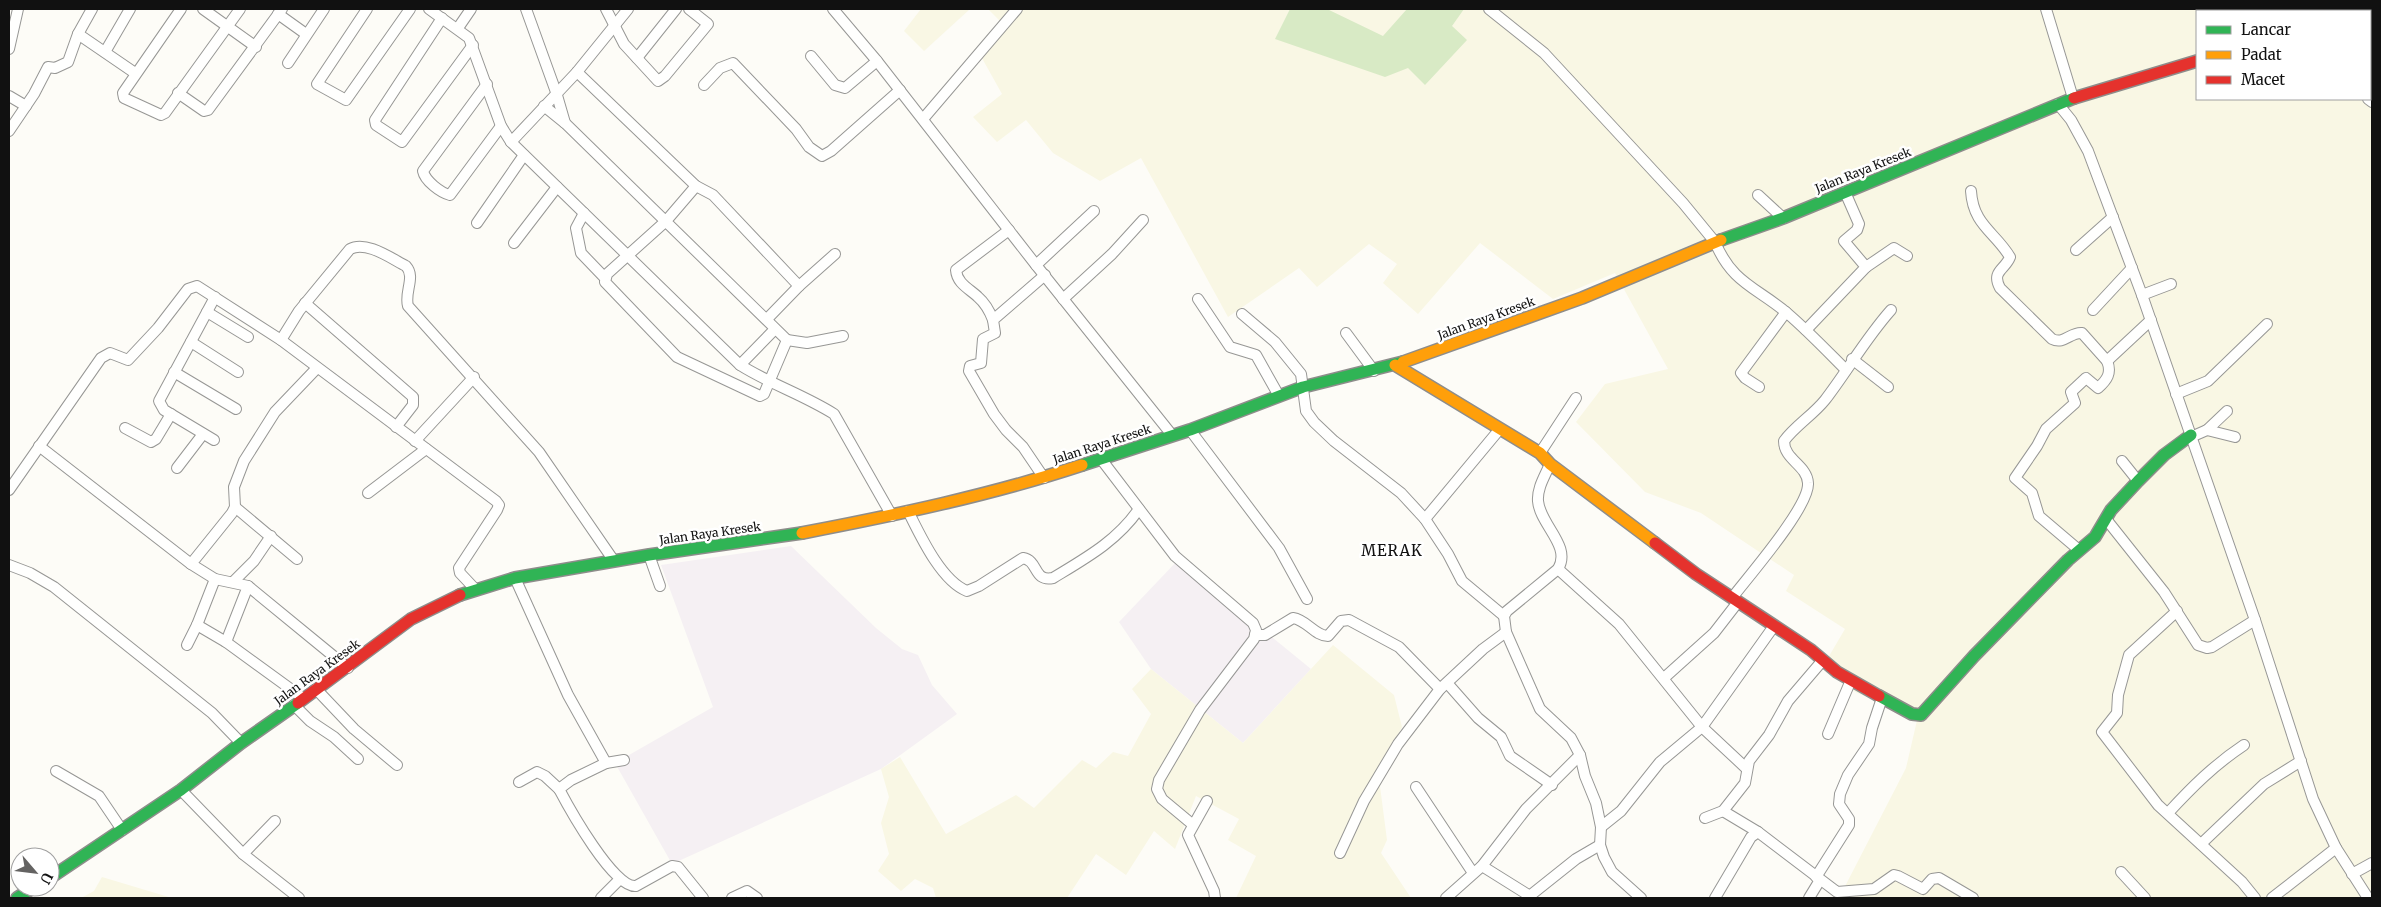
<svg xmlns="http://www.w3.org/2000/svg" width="2381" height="907" font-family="Merriweather,serif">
<rect width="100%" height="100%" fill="#fdfcf7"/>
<g fill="#f5f0f3">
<path d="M791,546l85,82 26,21 16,6 14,30 25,29 -76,55 -209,95 -57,-101 98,-56 -52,-142z"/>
<path d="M1178,560l133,109 -68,74 -92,-74 -32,-47z"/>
</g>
<g fill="#f9f7e4" fill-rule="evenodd">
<path d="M921,9h49l-46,42 -20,-20z"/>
<path d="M988,9h1384v889h-533l67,-130 12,-52 -61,-23 -35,-25 23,-39 -59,-38 8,-16 -93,-62 -56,-21 -69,-70 29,-38 63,-15 -53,-96 -62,26 -73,-56 -62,71 -35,-31 14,-19 -28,-20 -52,43 -18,-19 -71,49 -87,-159 -41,23 -47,-28 -27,-33 -29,22 -24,-25 29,-23 -24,-43 24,-28zM2197,11h173v88h-173z"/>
<path d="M1333,645l61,50 8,32 -24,44 9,69 -6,13 30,45h-175l20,-42 -28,-16 11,-21 -43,-23 -21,53 -21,-18 -28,44 -30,-21 -29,44h-131l-3,-10 -18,-9 -14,12 -23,-20 11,-17 -8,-31 8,-26 -8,-28 19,-12 46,77 70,-39 18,13 48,-48 14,8 17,-16 15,4 23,-42 -19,-25 19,-20 92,74z"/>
<path d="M102,877l70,21h-91l13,-7z"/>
</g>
<path fill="#d8eac5" d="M1290,9h37l56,27 24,-27h57l-12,17 15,14 -42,45 -17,-17 -23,9 -110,-38z"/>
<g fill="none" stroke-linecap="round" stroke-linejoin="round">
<g stroke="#979795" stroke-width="12">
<g id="street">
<path d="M181,9l-58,84 1,5 37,17 4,-2 75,-104"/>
<path d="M203,9l53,38"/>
<path d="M367,9l-50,75 29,16 64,-91"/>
<path d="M429,9l40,29 32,88 10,16 229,223c30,19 64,30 94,49l58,102"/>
<path d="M526,9l30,83 9,31 222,217 -23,54 -4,2 -83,-39 -72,-75 2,-8 59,-53 30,-35"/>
<path d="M606,9l18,35 34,37 7,-5 43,-52 -19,-15"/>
<path d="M833,9l44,52 159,204 136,170"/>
<path d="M1489,9l55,44 139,150 32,39c17,41 41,45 72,71 21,18 40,38 59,57"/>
<path d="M2046,9l27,89"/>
<path d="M278,14l28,20"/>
<path d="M442,18l-67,102 1,5 26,17 71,-97"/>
<path d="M458,28l13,-19"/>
<path d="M78,34l57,39"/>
<path d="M9,49l9,-40"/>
<path d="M105,52l25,-43"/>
<path d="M811,56l24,29 10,3 32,-27"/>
<path d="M637,58l39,-49"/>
<path d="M288,63l36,-54"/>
<path d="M577,72l119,114 17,9 86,91 -32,33"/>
<path d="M487,84l-64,87c2,10 18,22 27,24l51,-69"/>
<path d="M704,85l16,-17 13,-5 63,66 13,18 13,9 9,-5 69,-61"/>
<path d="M178,93l26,18 4,-1 74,-101"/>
<path d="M9,96l17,10"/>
<path d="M2368,99l4,3"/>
<path d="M2058,104l13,16 17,31 54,144 113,325 58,179 23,49 32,50"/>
<path d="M544,106l21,17"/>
<path d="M923,119l94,-110"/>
<path d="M9,131l25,-37 14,-27 7,1 13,-6 10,-28 14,-25"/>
<path d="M511,142l66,-70 51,-63"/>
<path d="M1971,191c2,34 24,41 39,66 -5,13 -19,14 -10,31l52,51c12,6 18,-7 30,-6l25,28 44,-41"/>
<path d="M1758,195l25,23"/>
<path d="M584,213l-8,15 5,25 24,25"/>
<path d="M477,223l47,-68"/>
<path d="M514,243l43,-56"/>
<path d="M2076,250l37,-33"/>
<path d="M1036,265l58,-54"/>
<path d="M1866,267l28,-19 13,8"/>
<path d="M799,286l36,-32"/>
<path d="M2142,295l29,-11"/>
<path d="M1063,299l49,-45 31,-34"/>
<path d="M1198,299l32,48 26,8 23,41"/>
<path d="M305,303l108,94v8l-17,22"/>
<path d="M2093,310l39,-42"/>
<path d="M207,312l41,25"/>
<path d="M1242,314l33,28 26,32 5,37 8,11 20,19 67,52 24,26 23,35 14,27 42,35"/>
<path d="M993,320c-3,-8 -8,-17 -15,-23 -8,-8 -21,-13 -22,-27l53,-40"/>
<path d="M1806,330l60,-63 -22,-26 13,-11 2,-6 -14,-32"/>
<path d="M1346,333l28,38"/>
<path d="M281,340l18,-29 51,-62c16,-9 42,10 56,17 10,11 -2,26 2,40l131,146 75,109"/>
<path d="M787,340l20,3 36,-7"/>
<path d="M191,342l47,30"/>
<path d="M1852,359l36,28"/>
<path d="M740,365l35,-36"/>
<path d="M317,368l-42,44 -31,49 -10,26 1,20 -3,6 -41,51 24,15 33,7 100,82"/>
<path d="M174,372l62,37"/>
<path d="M1759,387l-14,-9 -4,-5 45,-61"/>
<path d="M2176,394l32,-13 59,-57"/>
<path d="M125,428l26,14 5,-3 15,-25"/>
<path d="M1190,430l89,118 28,51"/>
<path d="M2207,430l28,7"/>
<path d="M2191,437l16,-7 20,-19"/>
<path d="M214,440l-50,-30 -5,-9 56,-104"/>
<path d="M415,441l59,-64"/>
<path d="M39,446l152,118"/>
<path d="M1540,453l36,-55"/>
<path d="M1101,459l74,97 78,67 3,7 -2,9 -54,71 -41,70 -2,9 5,10 30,25"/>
<path d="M2122,461l16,20"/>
<path d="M1550,464c-5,12 -13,24 -12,37 2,24 34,45 20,68l-51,42 -3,5 2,16 34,77 31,29 9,17 5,21 11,27 5,24 -1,18 4,12 8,15 29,26"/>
<path d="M177,468l26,-34"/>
<path d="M1044,478l-21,-31 -17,-17 -12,-16 -25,-43 1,-5 11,-3 2,-24 12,-6 -2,-13 52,-45"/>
<path d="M9,490l92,-132 9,-5 18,7 30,-32 30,-39 9,-3 84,54 215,161 3,4 -2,5 -38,58 1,5 15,16"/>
<path d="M368,493l58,-44"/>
<path d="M235,507l62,52"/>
<path d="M908,511c12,24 33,70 59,80l12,-5 44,-28c16,3 10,24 30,20 33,-20 64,-37 86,-69"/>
<path d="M1425,519l74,-89"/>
<path d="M2106,519l58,73 34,53 9,3 5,-1 43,-27"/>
<path d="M2079,550l-40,-34 -7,-23 -17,-15 22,-32 9,-17 29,-26 -4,-11 15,-14 12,10c9,-8 14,-15 9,-27"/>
<path d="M649,555l11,31"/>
<path d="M9,565l21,8 24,14 158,126 29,30"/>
<path d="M1558,569l61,55 83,103 45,42"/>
<path d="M515,578l53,117 38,68 -35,17 -12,9c10,19 55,100 77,97l36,-20 6,1 25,31"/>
<path d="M233,582l21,-21 17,-25"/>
<path d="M1732,598c16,-21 78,-92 76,-115 -1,-18 -24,-23 -24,-42 11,-15 29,-26 41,-41 23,-30 41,-62 66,-90"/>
<path d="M2177,611l-48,44 -11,40 -1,18 -15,19 56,73 84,77 13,16"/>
<path d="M197,625l29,17 77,56"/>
<path d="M1255,635h10l28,-17c14,2 22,18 35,18l13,-15 8,-1 50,27 41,42"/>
<path d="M226,642l22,-56"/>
<path d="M187,645l10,-20 18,-46"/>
<path d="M1664,678l50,-45 24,-31"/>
<path d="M1448,684l30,34 23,19 9,19 42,29"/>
<path d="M316,689l38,40 43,36"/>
<path d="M294,705l16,16 24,16 24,22"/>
<path d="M1828,734l23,-54"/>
<path d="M606,763l18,-3"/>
<path d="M56,771l43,25 23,34"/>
<path d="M519,782l18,-10 8,4 14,13"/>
<path d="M1416,787l57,86"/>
<path d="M181,790l62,64 56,44"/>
<path d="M1207,801l-19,34 26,56 1,7"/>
<path d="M1723,811l35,21"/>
<path d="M2168,813c24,-26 46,-48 76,-68"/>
<path d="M1705,818l18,-7 22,-28 4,-22 20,-26 19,-34 35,-41"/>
<path d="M1601,827l20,-16 39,-49 42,-35 72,-101"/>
<path d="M2201,844l63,-60 37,-23"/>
<path d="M1340,853l24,-52 34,-57 42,-55 43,-40 23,-17"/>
<path d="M243,854l32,-33"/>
<path d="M1482,866l48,30"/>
<path d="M2121,872l24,26"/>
<path d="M2352,874l20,-11"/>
<path d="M1816,877l33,-52v-6l-10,-15 1,-10 8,-19 21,-31 3,-16 10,-30"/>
<path d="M601,898l18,-18"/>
<path d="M732,898l15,-7 10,7"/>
<path d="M1446,898l36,-32 44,-57 54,-54"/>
<path d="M1527,898l49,-39 24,-14"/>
<path d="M1715,898l36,-61 7,-5 79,60 37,-3 20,-14 4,1 25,13 9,-10 7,-1 34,20"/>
<path d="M1809,898l11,-18"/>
<path d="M2272,898l64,-50"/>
</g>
</g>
<g stroke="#8e8d8b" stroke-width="14">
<g id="fast">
<path d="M2370,13h2"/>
<path d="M1721,240l62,-22 291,-120"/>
<path d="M1082,465l108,-35 113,-43 100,-25"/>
<path d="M460,595l55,-17 134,-23 153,-22"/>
<path d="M1879,696l33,18 9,1 53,-59 94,-96 27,-23 16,-27 27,-29 26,-26 27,-20"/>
<path d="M50,878l131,-88 60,-47 57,-40"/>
<path d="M17,898l17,-11"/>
</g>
</g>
<g stroke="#8e8d8b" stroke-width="14">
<g id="slow">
<path d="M1403,362l179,-64 139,-58"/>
<path d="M1395,365l145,88 10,11 105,79"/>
<path d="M802,533c94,-18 189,-38 280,-68"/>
</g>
</g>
<g stroke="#8e8d8b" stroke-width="14">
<g id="jam">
<path d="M2074,98l123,-37"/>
<path d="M1655,543l41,31 115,76 26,22 42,24"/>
<path d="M298,703l113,-84 49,-24"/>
</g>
</g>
<use href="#street" stroke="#fffffe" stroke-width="10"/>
<use href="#fast" stroke="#30b455" stroke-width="11"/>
<use href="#slow" stroke="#ff9f0a" stroke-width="11"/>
<use href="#jam" stroke="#e5322d" stroke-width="11"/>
</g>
<g text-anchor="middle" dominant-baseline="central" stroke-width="5" stroke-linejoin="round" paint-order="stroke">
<g font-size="12" fill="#111" stroke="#fff">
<text transform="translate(1863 170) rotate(-22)">Jalan Raya Kresek</text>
<text transform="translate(1486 318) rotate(-20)">Jalan Raya Kresek</text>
<text transform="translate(1102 444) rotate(-18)">Jalan Raya Kresek</text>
<text transform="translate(710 533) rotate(-8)">Jalan Raya Kresek</text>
<text transform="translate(317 672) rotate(-36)">Jalan Raya Kresek</text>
</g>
<g font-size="15" letter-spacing="1" fill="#111" stroke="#fff">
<text x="1392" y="550">MERAK</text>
</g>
</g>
<rect width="2381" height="907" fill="none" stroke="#111111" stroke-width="20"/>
<rect x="2196" y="10" width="175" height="90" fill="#ffffff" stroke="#a0a0a0"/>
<rect x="2206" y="26" width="25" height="8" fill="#30b455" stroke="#a0a0a0"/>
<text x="2241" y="35" font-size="15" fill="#111111">Lancar</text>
<rect x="2206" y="51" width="25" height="8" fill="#ff9f0a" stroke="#a0a0a0"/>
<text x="2241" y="60" font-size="15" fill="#111111">Padat</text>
<rect x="2206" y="76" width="25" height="8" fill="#e5322d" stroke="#a0a0a0"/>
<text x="2241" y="85" font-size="15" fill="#111111">Macet</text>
<g transform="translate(35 872) rotate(118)"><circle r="24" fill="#ffffff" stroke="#a0a0a0"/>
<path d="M0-4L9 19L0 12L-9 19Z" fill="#646362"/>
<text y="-8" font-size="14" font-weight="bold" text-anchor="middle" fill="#111111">U</text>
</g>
</svg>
